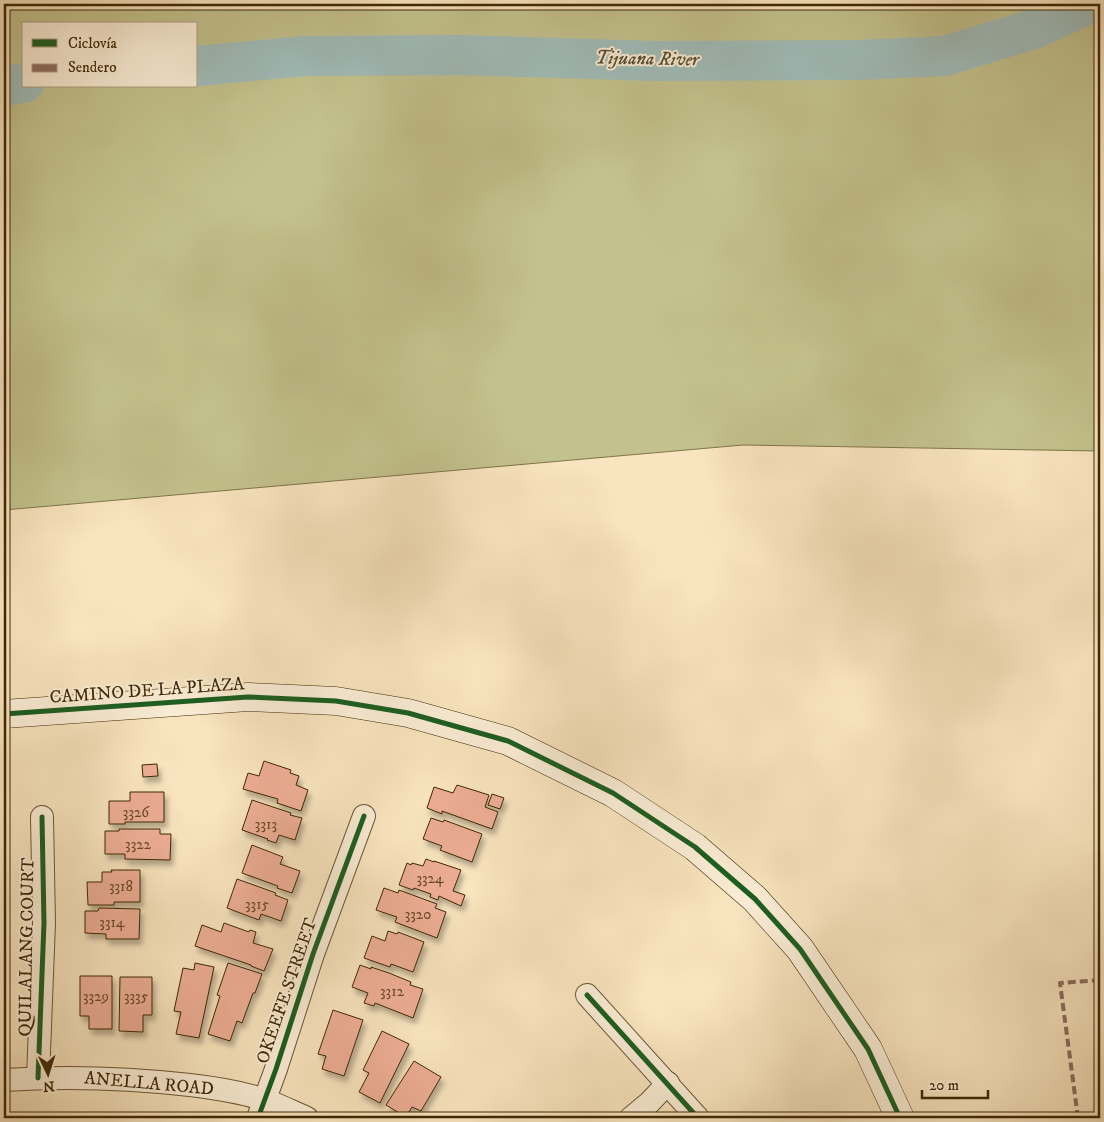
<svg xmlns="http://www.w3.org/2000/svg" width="1104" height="1122" font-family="'IM FELL DW Pica',serif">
<defs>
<filter id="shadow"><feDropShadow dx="3" dy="5.5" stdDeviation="2.5" flood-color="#0004"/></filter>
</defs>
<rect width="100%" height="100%" fill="#f8e4be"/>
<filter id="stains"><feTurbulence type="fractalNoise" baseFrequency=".004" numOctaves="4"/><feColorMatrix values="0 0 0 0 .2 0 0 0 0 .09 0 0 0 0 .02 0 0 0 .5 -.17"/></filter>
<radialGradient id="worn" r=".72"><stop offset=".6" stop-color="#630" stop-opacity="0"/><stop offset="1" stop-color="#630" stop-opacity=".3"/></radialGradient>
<path fill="#c3c28e" stroke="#81754a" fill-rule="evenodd" d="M4,4h1096v447l-357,-6 -739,65zM24,24h172v62h-172z"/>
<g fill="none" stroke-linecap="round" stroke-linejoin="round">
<g stroke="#a0bdba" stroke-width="40">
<path d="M196,66l110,-10 157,-1 193,6 203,-1 85,-4 90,-27 55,-25"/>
<path d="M4,86l20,-3"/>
</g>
</g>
<g fill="#ecad94" stroke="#3f2805" filter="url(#shadow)">
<path d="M264,761l27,9 -1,3 9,3 -3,9 12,5 -7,21 -24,-8 1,-4 -35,-10 5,-16 11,3z"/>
<path d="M157,764l1,12 -15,1 -1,-12z"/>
<path d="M457,785l32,10 -4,12 13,5 -6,17 -50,-18v3l-15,-6 7,-21 19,6z"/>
<path d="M130,792h34v30h-39v2h-16v-23h21z"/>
<path d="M492,794l12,4 -4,11 -12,-4z"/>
<path d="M252,800l39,13 -1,2 12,3 -7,22 -16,-5 -3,8 -9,-3 1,-1 -26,-9z"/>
<path d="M431,818l12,4 1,-2 38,14 -10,28 -32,-12 2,-4 -19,-7z"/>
<path d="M119,829h41v5h11l-1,26 -45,-1v-5h-20v-23h14z"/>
<path d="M252,845l31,12 -3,7 20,7 -8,22 -15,-5 1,-2 -36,-13z"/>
<path d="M426,859l8,3v-1l27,9 -8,21 12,4 -4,11 -22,-10 -1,4 -8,-3 1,-3 -17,-6 -1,2 -14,-5 8,-22 4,2 1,-2 11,3z"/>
<path d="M111,870h29v32h-26v3h-26l-1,-23h15v-10h10z"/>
<path d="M237,879l39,14 -1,2 13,5 -7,21 -20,-7 -2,6 -32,-12z"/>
<path d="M384,888l14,5 1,-3 38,14 -2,4 11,4 -9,26 -42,-16 2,-5 -21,-7z"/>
<path d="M99,908l41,1 -1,30h-33v-5l-21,-1v-22h13z"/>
<path d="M224,923l25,9 1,-2 6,2 -3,11 20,6 -9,22 -13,-5v-1l-56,-19 7,-21 19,7z"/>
<path d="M388,931l9,3 1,-2 26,10 -11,30 -22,-8 -1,3 -26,-9 8,-22 13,5z"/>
<path d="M195,963l19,4 -15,71 -23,-4 5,-22 -7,-1 9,-43 11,2z"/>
<path d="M228,963l34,11 -7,19h-2l-11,30 -5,-2 -7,20 -22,-7 12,-38 -3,-1z"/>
<path d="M360,965l11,4v-2l18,6 22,9 -1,3 13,4 -10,29 -38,-15 -1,3 -10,-3 4,-10 -16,-6z"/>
<path d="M80,976h32v53h-23v-13h-9z"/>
<path d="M120,977h32v38h-9v17l-24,-1z"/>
<path d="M333,1010l30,10 -19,56 -22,-7 4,-13 -8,-2z"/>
<path d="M382,1031l27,13 -29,59 -21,-11 10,-19 -6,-3z"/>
<path d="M414,1061l27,16 -20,34 -9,-4 -6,10 -20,-12z"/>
</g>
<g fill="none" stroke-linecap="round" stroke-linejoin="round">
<g stroke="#6d5733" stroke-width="24">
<g id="minor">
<path d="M587,995l111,123"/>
<path d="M38,1078l6,-155 -2,-106"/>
<path d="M4,1080c62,-4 124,-2 186,5 25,3 52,7 75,15 14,5 28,12 42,18"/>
<path d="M258,1118l18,-49 37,-115 51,-138"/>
<path d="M631,1118l18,-15 19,-20"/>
</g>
</g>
<g stroke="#3f2805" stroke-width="29">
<path id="secondary" d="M4,714l244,-17 88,4 72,12 100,28 105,52 82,54 60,52 45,50 68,100 32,69"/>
</g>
<use href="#minor" stroke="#faedd5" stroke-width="22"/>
<use href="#secondary" stroke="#faedd5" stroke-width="28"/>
<path stroke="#8d6e63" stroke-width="4" stroke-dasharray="8 4" stroke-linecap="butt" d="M1078,1118l-18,-135 40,-3"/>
<g stroke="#faedd5" stroke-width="8">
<g id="cycleway">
<path d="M4,714l244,-17 88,4 72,12 100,28 105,52 82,54 60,52 45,50 68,100 32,69"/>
<path d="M587,995l111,123"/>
<path d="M38,1078l6,-155 -2,-106"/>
<path d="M258,1118l18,-49 37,-115 51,-138"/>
</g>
</g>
<use href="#cycleway" stroke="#1b5e20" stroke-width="5"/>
</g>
<g text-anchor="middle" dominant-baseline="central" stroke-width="4" stroke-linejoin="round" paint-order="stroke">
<g font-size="15" fill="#6a4929">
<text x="136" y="812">3326</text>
<text x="266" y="824">3313</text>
<text x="138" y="844">3322</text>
<text x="430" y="878">3324</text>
<text x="121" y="886">3318</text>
<text x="257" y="904">3315</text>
<text x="418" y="914">3320</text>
<text x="112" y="922">3314</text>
<text x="392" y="991">3312</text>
<text x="96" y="996">3329</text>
<text x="136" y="996">3335</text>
</g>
<g font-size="18" fill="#3f2805" stroke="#faedd5">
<text transform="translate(147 691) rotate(-4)">CAMINO DE LA PLAZA</text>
<text transform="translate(27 947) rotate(-89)">QUILALANG COURT</text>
<text transform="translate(287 991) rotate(-71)">OKEEFE STREET</text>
<text transform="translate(149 1084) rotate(5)">ANELLA ROAD</text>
</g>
<g font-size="19" font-style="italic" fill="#574d32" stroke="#faedd5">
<text transform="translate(647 59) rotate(1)">Tijuana River</text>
</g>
</g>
<rect width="1104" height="1122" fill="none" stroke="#f8e4be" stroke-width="20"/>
<rect x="5" y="5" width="1094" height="1112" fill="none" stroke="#3f2805" stroke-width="2.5"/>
<rect x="10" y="10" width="1084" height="1102" fill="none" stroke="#3f2805"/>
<rect x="22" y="22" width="175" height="65" fill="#faedd5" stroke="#af9e82"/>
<rect x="32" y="39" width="25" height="8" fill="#1b5e20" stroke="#af9e82"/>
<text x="68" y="48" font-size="15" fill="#3f2805">Ciclovía</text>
<rect x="32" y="64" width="25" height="8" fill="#8d6e63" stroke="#af9e82"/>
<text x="68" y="72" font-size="15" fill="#3f2805">Sendero</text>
<g transform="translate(48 1074) rotate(176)" stroke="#faedd5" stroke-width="4" paint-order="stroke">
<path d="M0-4L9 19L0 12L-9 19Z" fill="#3f2805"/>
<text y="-8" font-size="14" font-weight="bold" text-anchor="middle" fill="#3f2805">N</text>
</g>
<path d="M922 1090v8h66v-8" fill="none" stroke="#3f2805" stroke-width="2.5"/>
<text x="929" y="1090" font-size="15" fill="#3f2805" stroke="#faedd5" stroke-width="4" paint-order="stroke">20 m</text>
<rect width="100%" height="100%" filter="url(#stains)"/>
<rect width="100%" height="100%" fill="url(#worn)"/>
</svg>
